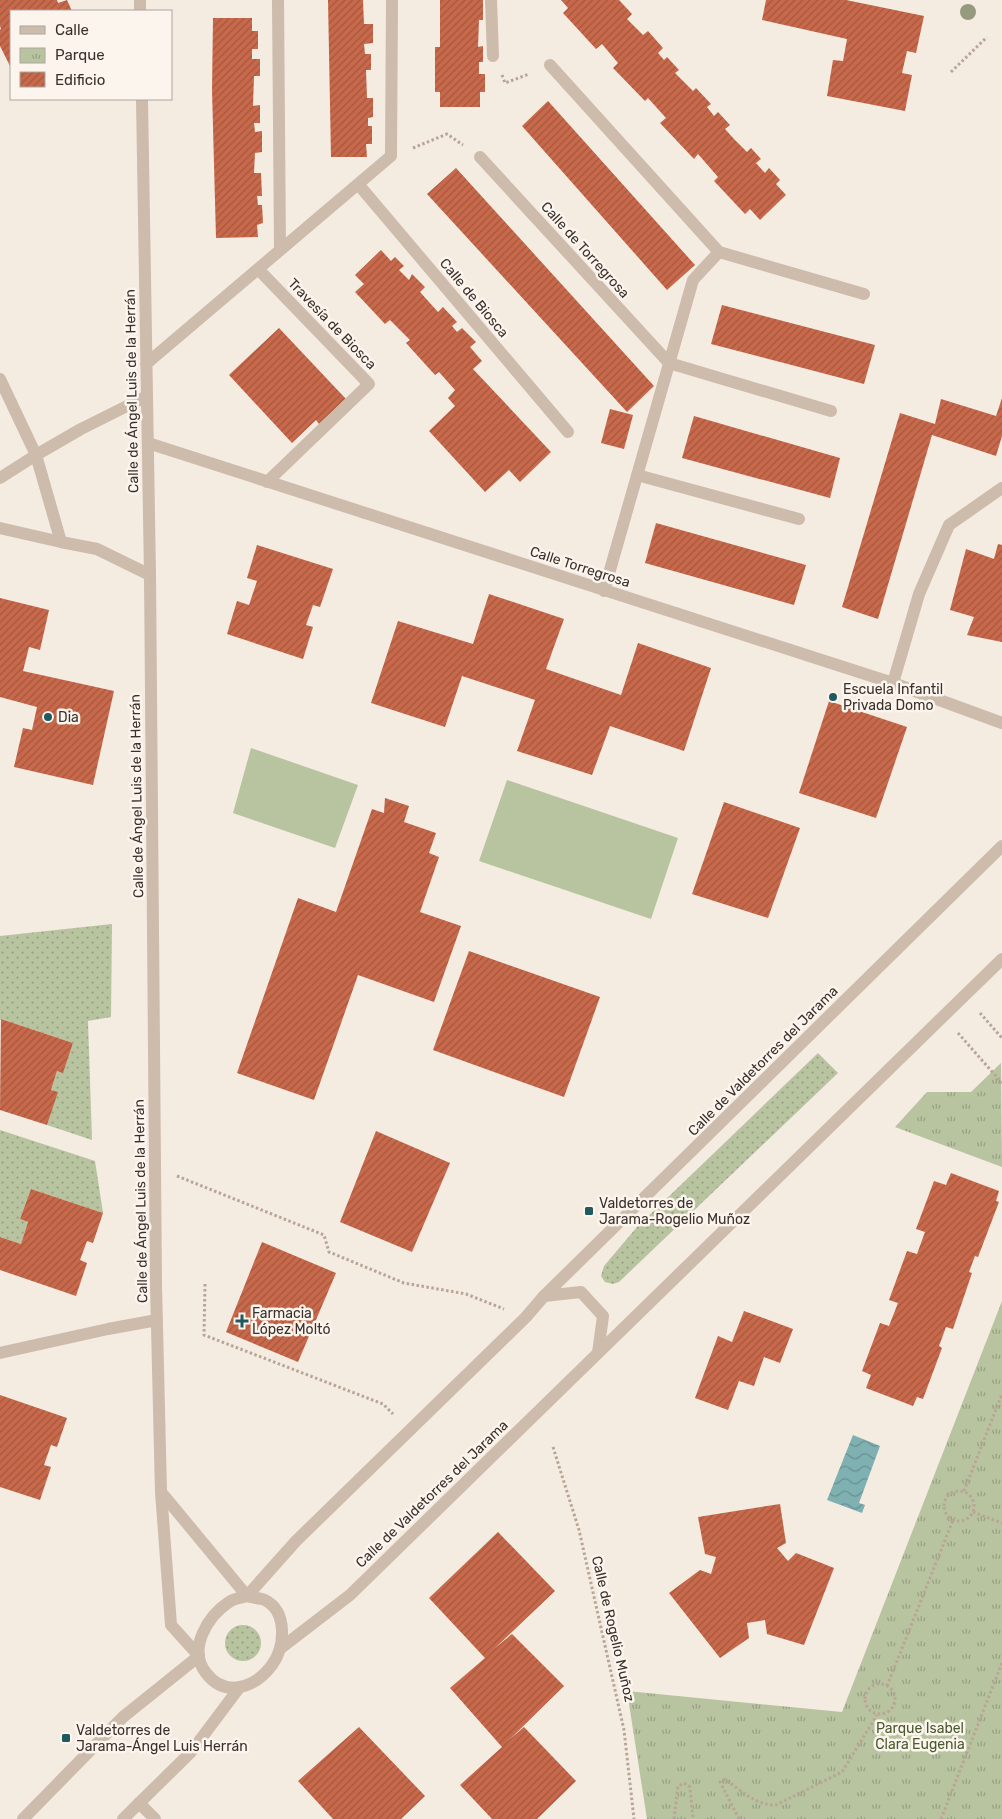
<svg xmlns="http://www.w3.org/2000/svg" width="1002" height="1819" viewBox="0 0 1002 1819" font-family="Rubik,sans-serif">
<defs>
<pattern id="grass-dots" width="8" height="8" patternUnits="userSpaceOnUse" patternTransform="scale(1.25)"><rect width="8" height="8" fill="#b8c4a0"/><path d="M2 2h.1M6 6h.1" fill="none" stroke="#97a083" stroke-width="1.8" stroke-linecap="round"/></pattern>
<pattern id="park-tufts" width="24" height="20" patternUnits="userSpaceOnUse" patternTransform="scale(1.25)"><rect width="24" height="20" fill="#b8c4a0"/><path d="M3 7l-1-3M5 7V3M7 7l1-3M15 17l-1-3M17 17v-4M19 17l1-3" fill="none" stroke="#97a083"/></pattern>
<pattern id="water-waves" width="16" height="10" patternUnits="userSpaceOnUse" patternTransform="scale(1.25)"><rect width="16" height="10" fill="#7fb0b2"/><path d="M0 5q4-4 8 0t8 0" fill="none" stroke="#699091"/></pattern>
<pattern id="building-hatch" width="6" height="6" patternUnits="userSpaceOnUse" patternTransform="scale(1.25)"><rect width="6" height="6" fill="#c8694b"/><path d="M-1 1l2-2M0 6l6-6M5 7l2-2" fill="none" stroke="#a4573f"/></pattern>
</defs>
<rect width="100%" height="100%" fill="#f4ebe1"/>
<path fill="url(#grass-dots)" d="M112 924 111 1017 88 1021 92 1140 47 1125 57 1093 51 1090 57 1071 63 1072 73 1043 1 1019 0 1021V936Z
M818 1053 838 1073 619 1282 613 1284 605 1282 601 1276 604 1266 637 1227Z
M0 1130 95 1161 103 1213 31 1189 20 1219 28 1222 21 1244 0 1237Z
M225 1643a18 18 0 1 1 36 0a18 18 0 1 1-36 0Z"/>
<path fill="url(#park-tufts)" d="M1001 1063 1002 1167 895 1127 927 1092H971Z
M1002 1301V1819H647L627 1691 842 1712Z"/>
<path fill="#b8c4a0" d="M251 748 358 785 335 848 233 813Z
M507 780 678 838 651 919 479 861Z"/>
<path fill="url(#water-waves)" d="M853 1435 880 1446 859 1503 865 1505 862 1513 827 1500Z"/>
<path fill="url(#building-hatch)" d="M0 0H57L58 3 67 0 72 11H11V66H10L0 46V30L1 29 0 26Z
M328 0H363L364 24H373V43L364 44 365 54H371V70H366L367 98H373V117L368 118V126H372V144H366L367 157H331Z
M440 0H483V20H479L478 47 483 46V62H479V74H485V92H480V107H440V92H435V47H440Z
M561 0H619L632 14 627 19 643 35 648 31 663 48 658 53 664 60 667 57 679 70 675 73 693 91 696 88 711 104 707 107 714 116 718 112 730 125 725 129 734 139 747 152 751 148 761 159 756 163 765 173 769 168 780 180 776 184 786 195 760 220 750 209 745 214 714 181 718 177 698 154 694 159 660 123 666 118 648 98 645 101 613 68 618 63 602 44 596 49 563 13 568 8Z
M766 0H846L924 16 916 53 907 51 902 73 912 75 905 111 827 96 833 60 843 61 847 39 762 20Z
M213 18H252V31H258V49H252V59H260V76H254L253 106 260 105V123H254L255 132 262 131V152L255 153 254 173H261L262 196H257L258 205H262L263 223 257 225 258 237 216 238 212 90Z
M548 101 695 265 667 290 522 126Z
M456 168 654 386 627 412 427 194Z
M381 250 391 261 395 257 404 266 399 270 409 280 412 274 425 287 420 292 438 312 443 307 457 322 452 326 457 332 462 328 476 342 470 347 482 361 473 369 551 452 520 482 509 470 485 492 429 431 455 406 448 398 455 390 439 372 435 375 406 343 410 340 390 320 385 324 355 292 364 284 355 275Z
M722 305 875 345 864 384 711 344Z
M279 328 346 399 319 424 316 420 292 443 229 375Z
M1002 398V436L996 456 932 435 878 619 842 607 900 413 935 424 941 399 996 416Z
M610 409 633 415 624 449 601 443Z
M694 416 840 458 830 498 682 458Z
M656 523 806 565 794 605 645 563Z
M998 544 1002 545V642L967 635 974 617 950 610 966 549 994 559Z
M257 545 333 569 320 607 313 605 306 625 313 627 303 659 227 634 237 601 249 605 257 581 247 578Z
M489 594 564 619 546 669 621 695 638 643 711 668 684 751 610 726 592 775 517 751 535 700 462 676 445 727 371 703 398 621 473 644Z
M0 598 49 610 40 650 29 647 23 671 114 691 93 785 14 767 23 728 32 730 37 707 0 697Z
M829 701 907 727 876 818 799 793Z
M385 798 409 806 404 822 436 833 429 853 439 857 420 912 461 926 434 1002 358 975 314 1100 237 1073 298 898 336 912 372 809 384 813Z
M724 802 800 828 768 918 692 894Z
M469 951 600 997 564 1097 433 1050Z
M1 1019 73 1043 63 1073 57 1071 51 1090 58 1092 47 1125 0 1110Z
M376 1131 450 1163 412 1252 340 1222Z
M951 1173 999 1191 996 1201 999 1202 978 1257 975 1256 969 1272 972 1273 953 1329 946 1327 939 1346 942 1348 923 1399 917 1397 913 1406 866 1388 871 1375 862 1371 880 1323 889 1326 898 1303 889 1300 907 1251 917 1254 925 1232 916 1229 934 1181 946 1185Z
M31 1189 103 1213 93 1243 87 1241 80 1260 87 1263 76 1296 0 1270V1237L21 1244 28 1222 20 1219Z
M262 1242 336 1273 298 1362 226 1332Z
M744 1311 793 1329 780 1363 764 1357 754 1386 739 1381 728 1410 695 1398 718 1336 732 1342Z
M0 1395 67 1418 57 1447 51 1445 44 1465 51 1467 40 1500 0 1487Z
M780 1504 786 1543 777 1548 788 1561 796 1553 834 1568 804 1645 767 1634 765 1620 747 1623 749 1638 720 1658 669 1593 700 1570 711 1574 716 1557 705 1554 698 1517Z
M498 1532 555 1591 494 1649 512 1634 564 1686 507 1742 524 1727 576 1781 537 1819H492L460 1785 502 1747 450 1688 485 1658 429 1598Z
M359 1727 425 1796 401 1819H333L298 1781Z"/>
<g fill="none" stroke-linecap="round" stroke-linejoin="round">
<path stroke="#b9a596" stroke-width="3" stroke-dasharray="2.5 2.5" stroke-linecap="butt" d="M951 72 987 37
M502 75 505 83 529 74
M413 148 447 134 463 145
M980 1013 1002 1038
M958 1033 1002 1083
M177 1176 324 1235 329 1252 404 1283 466 1294 504 1309
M205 1284 204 1335 383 1404 393 1414
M553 1447 579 1530 624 1730 634 1819
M944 1506a15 15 0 1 1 30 0a15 15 0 1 1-30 0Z
M964 1491 1002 1394
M973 1512 1002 1523
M865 1699a15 15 0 1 1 30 0a15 15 0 1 1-30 0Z
M887 1686 953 1520
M674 1819 678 1786 684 1783 690 1787 693 1819
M739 1819 720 1782 725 1779C740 1790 757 1806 776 1805L842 1772 877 1715
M941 1819 1002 1663"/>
<path stroke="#cdbbac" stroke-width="12" d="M491 0 493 56
M139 1803 155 1819"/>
<path stroke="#cdbbac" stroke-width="12" d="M140 0V11
M278 0 280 250
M550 65 719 252
M142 99 150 575 156 1285 161 1492 171 1625 199 1656
M480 157 669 363 831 411
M358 184 568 432
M258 269 369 384 267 482
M146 364 391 156 392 0
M0 379 36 455 0 478
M147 396 81 429 36 455 61 542 97 549 150 575
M148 443 893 683 1002 723
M637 475 799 519
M0 528 61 542
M604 591 693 280 719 252 864 294
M893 683 919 594 949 525 1002 488
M544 1296 581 1292 603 1316 598 1353
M0 1353 108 1329 157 1320
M161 1492 247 1596"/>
<path stroke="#cdbbac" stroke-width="12" d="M247 1596 296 1541 526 1317 544 1296 1002 846
M247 1596C252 1598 260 1598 265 1600 288 1612 285 1647 272 1665 255 1688 225 1698 206 1673 187 1649 208 1616 229 1602 234 1598 241 1598 247 1596Z
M281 1648 350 1595 1002 959
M23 1819 123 1717 199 1656
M123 1819 191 1752 239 1688"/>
</g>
<circle fill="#969b7f" cx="968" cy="12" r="8"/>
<g fill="#1f5a5e" stroke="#fbf5ee" stroke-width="2">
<circle cx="833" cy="697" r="5"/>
<circle cx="48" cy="717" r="5"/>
<rect x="584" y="1206" width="10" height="10" rx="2.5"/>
<path d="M239.5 1313.5h5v5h5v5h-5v5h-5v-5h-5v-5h5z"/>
<rect x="61" y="1733" width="10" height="10" rx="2.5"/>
</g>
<g text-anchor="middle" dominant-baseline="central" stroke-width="5" stroke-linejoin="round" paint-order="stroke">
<g font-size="14" fill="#3b302b" stroke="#fbf5ee">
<text transform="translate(585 250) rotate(48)">Calle de Torregrosa</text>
<text transform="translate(474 298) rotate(50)">Calle de Biosca</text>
<text transform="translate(332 324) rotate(46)">Travesía de Biosca</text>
<text transform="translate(132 391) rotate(-91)">Calle de Ángel Luis de la Herrán</text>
<text transform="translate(580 567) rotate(18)">Calle Torregrosa</text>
<text transform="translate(137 796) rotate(-91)">Calle de Ángel Luis de la Herrán</text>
<text transform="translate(763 1061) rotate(-45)">Calle de Valdetorres del Jarama</text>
<text transform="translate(141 1201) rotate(-91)">Calle de Ángel Luis de la Herrán</text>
<text transform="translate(432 1494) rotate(-44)">Calle de Valdetorres del Jarama</text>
<text transform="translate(613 1629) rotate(77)">Calle de Rogelio Muñoz</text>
</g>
<g font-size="14" fill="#3b302b" stroke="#fbf5ee" text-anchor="start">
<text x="843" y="689">Escuela Infantil<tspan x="843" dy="16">Privada Domo</tspan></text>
<text x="58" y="717">Dia</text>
<text x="599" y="1203">Valdetorres de<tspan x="599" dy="16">Jarama-Rogelio Muñoz</tspan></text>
<text x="252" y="1313">Farmacia<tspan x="252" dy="16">López Moltó</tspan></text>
<text x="76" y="1730">Valdetorres de<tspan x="76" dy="16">Jarama-Ángel Luis Herrán</tspan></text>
</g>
<g font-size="14" fill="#4a5a2e" stroke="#fbf5ee">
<text x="920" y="1728">Parque Isabel<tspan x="920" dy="16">Clara Eugenia</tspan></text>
</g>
</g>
<rect x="10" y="10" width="162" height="90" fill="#fbf5ee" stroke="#aea6a0"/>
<rect x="20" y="26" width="25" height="8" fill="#cdbbac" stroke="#aea6a0"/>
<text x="55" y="35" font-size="15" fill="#3b302b">Calle</text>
<rect x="20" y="48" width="25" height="15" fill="url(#park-tufts)" stroke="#aea6a0"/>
<text x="55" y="60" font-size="15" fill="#3b302b">Parque</text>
<rect x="20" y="72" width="25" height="15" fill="url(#building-hatch)" stroke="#aea6a0"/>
<text x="55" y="85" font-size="15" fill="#3b302b">Edificio</text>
</svg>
